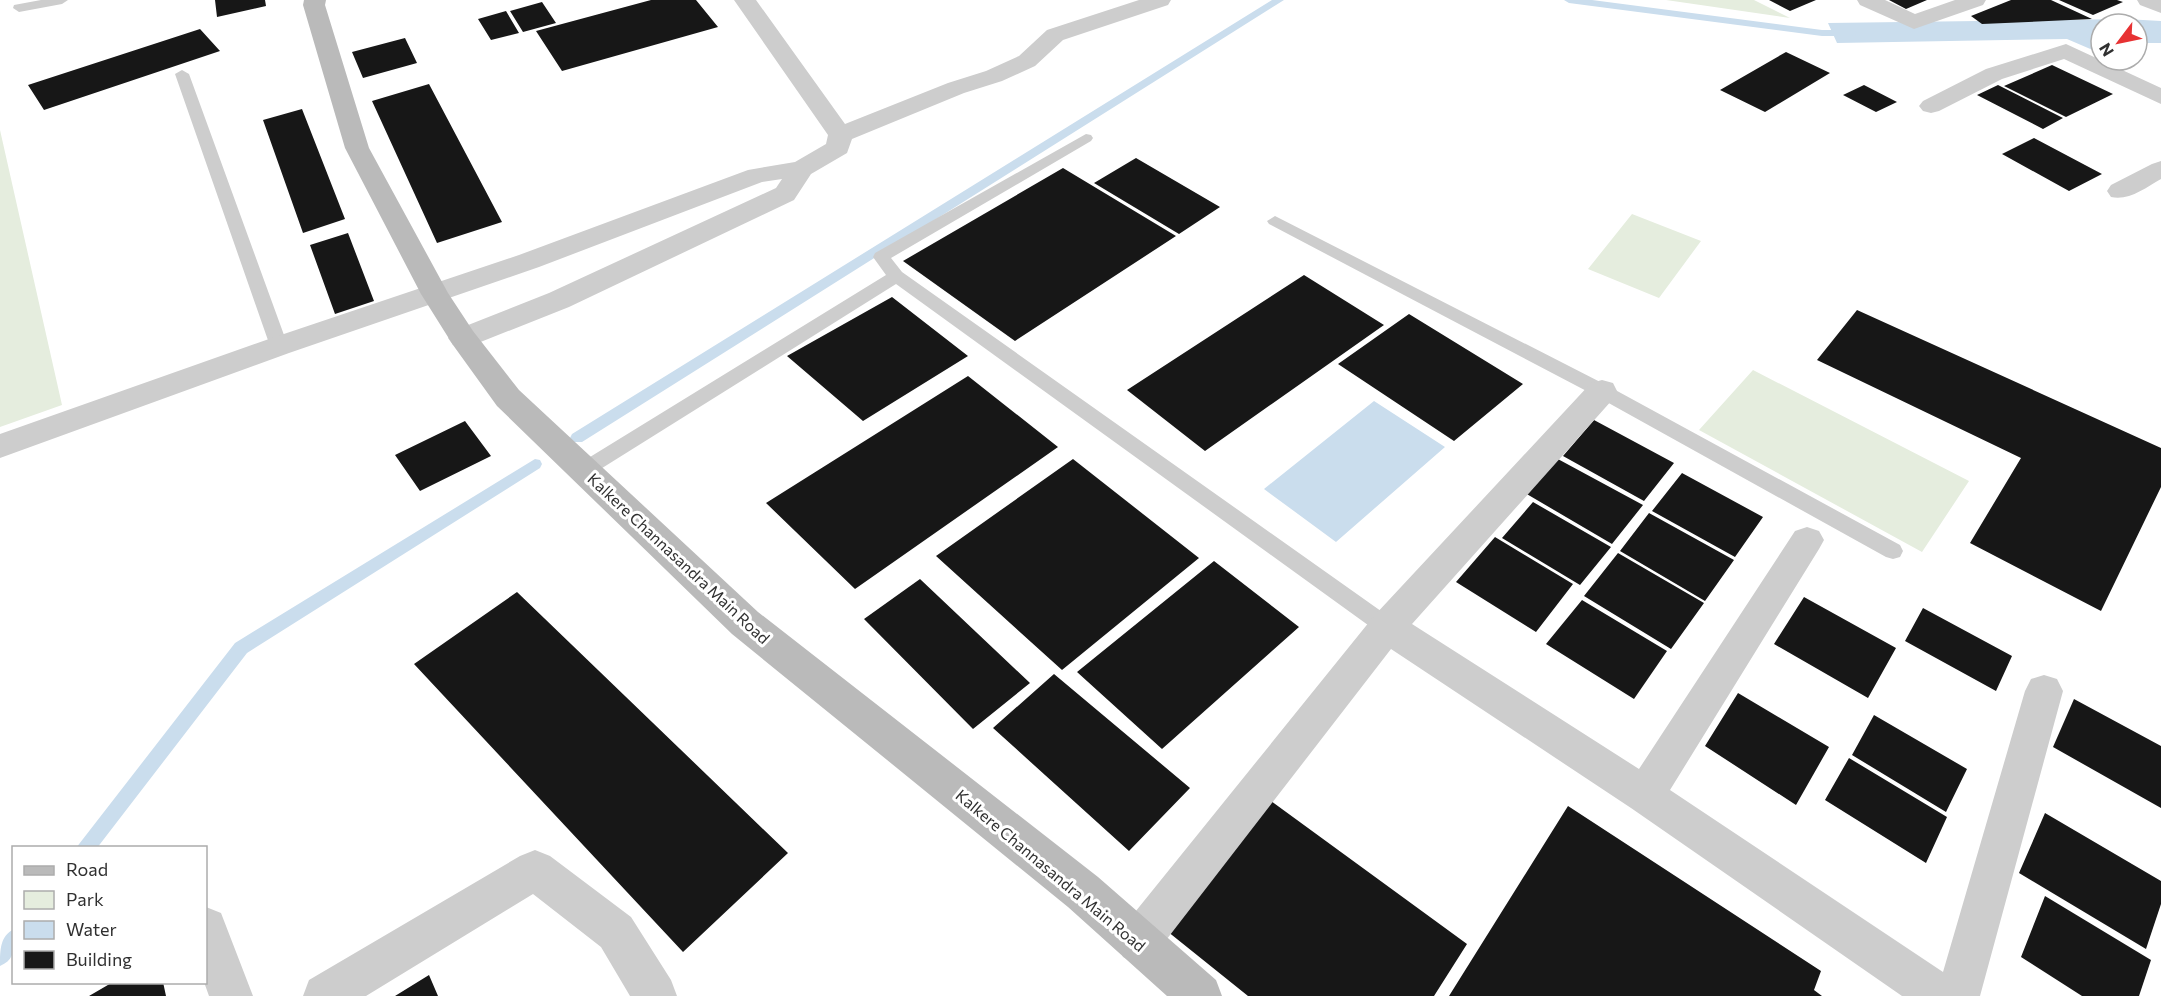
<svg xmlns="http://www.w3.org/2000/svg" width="2161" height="996" viewBox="0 0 2161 996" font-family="Commissioner,sans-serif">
<rect width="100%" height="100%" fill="#fff"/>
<path fill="#e5edde" d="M1666 0H1754L1790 18Z
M0 130 62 405 0 427Z
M1632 214 1701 241 1659 298 1588 269Z
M1753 370 1969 481 1922 552 1699 430Z"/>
<path fill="#cadded" d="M2125 19 2161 21V43H2137V24H2101V50L2095 51 2067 39 1837 43 1828 23Z
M1374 401 1445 447 1336 542 1264 489Z"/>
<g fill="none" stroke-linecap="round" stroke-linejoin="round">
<path fill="#cadded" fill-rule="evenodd" d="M1272 0H1284L582 442H572L570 438 572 434Z
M1564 0H1592L1822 30H1852L1857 33 1852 36H1822L1569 3Z
M535 459 540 460 542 464 540 468 247 653 97 848H76L235 643Z
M14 929C14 945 17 959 0 966 0 950 0 936 14 929Z"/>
</g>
<path fill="#171717" d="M215 0H265L266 6 217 17Z
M651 0H696L718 27 562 71 536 31Z
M1769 0H1816L1790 11Z
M1889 0H1927L1906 9Z
M2011 0H2051L2092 19 1982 24 1971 16Z
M2059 0H2117L2123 2 2093 15Z
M542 2 556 23 523 32 510 11Z
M506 11 519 33 491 40 478 19Z
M200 29 220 51 44 110 28 85Z
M405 38 417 63 363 78 352 52Z
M1786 52 1830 73 1765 112 1720 90Z
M2052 65 2113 94 2066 117 2004 86Z
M429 84 502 222 437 243 372 101Z
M1864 85 1897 102 1876 112 1843 95Z
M1998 85 2063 118 2043 129 1977 95Z
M302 109 345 219 303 233 263 120Z
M2034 138 2102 174 2069 191 2002 154Z
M1136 158 1220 207 1179 234 1094 183Z
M1063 168 1176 236 1015 341 903 261Z
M348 233 374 301 335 314 310 245Z
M1304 275 1384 325 1205 451 1127 390Z
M892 297 968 356 863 421 787 356Z
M1857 310 2161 448V487L2101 611 1970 543 2021 458 1817 360Z
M1409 314 1523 384 1454 441 1338 364Z
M968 376 1058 447 855 589 766 503Z
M1594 420 1674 463 1644 501 1563 456Z
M465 421 491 456 420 491 395 455Z
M1556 458 1643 505 1612 544 1525 493Z
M1073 459 1199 558 1062 670 936 556Z
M1682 473 1763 517 1735 557 1652 511Z
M1533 502 1611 547 1580 585 1502 538Z
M1649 513 1734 560 1705 601 1620 551Z
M1495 537 1573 584 1536 632 1456 582Z
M1618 553 1704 603 1671 649 1584 596Z
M1214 561 1299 627 1162 749 1077 672Z
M920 579 1030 683 973 729 864 619Z
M517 592 788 853 683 952 414 664Z
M1804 597 1896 648 1868 698 1774 644Z
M1582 600 1667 651 1634 699 1546 644Z
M1923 608 2012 656 1996 691 1905 641Z
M1054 674 1190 788 1129 851 993 728Z
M1738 693 1829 747 1796 805 1705 746Z
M2074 699 2161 746V808L2053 747Z
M1874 715 1967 769 1946 812 1852 755Z
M1849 758 1947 817 1926 863 1825 800Z
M1271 801 1467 944 1434 996H1248L1167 931Z
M1568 806 1821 971 1814 990 1822 996H1449Z
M2045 813 2161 881V904L2146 949 2019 873Z
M2045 896 2151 960 2139 996H2082L2021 957Z
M429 975 438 996H395Z
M113 982H163L166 996H89Z"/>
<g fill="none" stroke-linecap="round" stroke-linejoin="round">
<path fill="#cdcdcd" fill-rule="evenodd" d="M41 0H68L62 4 19 12 13 8 14 5Z
M182 70 189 74 288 346 285 350H273L270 346 175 74Z
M1086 134 1091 135 1093 138 1091 141 891 258 902 272 1395 621 1398 627 1395 633 1387 636 1379 633 896 284 591 475 584 477 577 475 574 470 577 465 886 275 873 257 875 253Z
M1275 216 1608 386 1900 545 1903 551 1900 557 1893 559 1886 557 1596 396 1269 224 1267 221Z"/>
<path fill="#cdcdcd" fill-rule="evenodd" d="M734 0H756L845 124 948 83 986 71 1019 56 1047 30 1139 0H1171L1168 5 1063 40 1035 66 1002 81 964 93 852 139 847 153 811 174 794 200 569 307 473 345 463 348 453 345 448 338 453 331 549 293 776 188 782 179 762 182 539 267 289 353 0 458V434L269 339 519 255 748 170 795 162 826 144 828 135Z
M1857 0H1885L1915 14 1955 0H1986L1983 5 1914 29 1860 5Z
M2137 0H2161V13L2140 5Z
M2066 44 2161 88V104L2064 59 2002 79 1939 111 1931 113 1923 111 1919 106 1923 101 1986 69Z
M2161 161V179C2145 188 2129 201 2111 197L2107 191 2111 185 2152 164Z
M1602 380 1613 383 1617 391 1613 399 1412 624 1639 769 1795 531 1807 527 1819 531 1824 540 1819 549 1670 790 1943 972 2025 691 2031 679 2044 675 2057 679 2063 691 1980 996H1902L1631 808 1391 649 1153 957 1138 964 1123 957 1116 942 1123 927 1374 616 1591 383Z
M535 850 550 856 631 917 671 980 677 996H630L601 947 533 894 366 996H303L309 980 520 856Z
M206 907 221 913 253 996H209L204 982Z"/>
<path fill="#bababa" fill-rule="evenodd" d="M304 0H326L325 5 369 148 448 293 473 331 519 390 758 612 1098 877 1216 980 1222 996H1167L1068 907 732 634 497 406 453 345 421 294 345 148 303 5Z"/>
</g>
<g text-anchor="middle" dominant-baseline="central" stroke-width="6" stroke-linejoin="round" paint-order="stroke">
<g font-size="16" fill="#303030" stroke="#fff">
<text transform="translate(679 558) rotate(43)">Kalkere Channasandra Main Road</text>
<text transform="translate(1051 870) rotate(40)">Kalkere Channasandra Main Road</text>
</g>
</g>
<rect x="12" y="846" width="195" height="138" fill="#ffffff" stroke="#acacac" stroke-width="1.5"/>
<rect x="24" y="866" width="30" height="9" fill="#bababa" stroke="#acacac" stroke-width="1.5"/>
<text x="66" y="876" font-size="18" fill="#303030">Road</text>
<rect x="24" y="891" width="30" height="18" fill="#e5edde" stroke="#acacac" stroke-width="1.5"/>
<text x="66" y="906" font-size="18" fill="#303030">Park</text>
<rect x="24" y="921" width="30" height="18" fill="#cadded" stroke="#acacac" stroke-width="1.5"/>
<text x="66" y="936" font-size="18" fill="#303030">Water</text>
<rect x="24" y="951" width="30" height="18" fill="#171717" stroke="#acacac" stroke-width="1.5"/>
<text x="66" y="966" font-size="18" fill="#303030">Building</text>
<g transform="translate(2119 42) rotate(238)"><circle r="28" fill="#ffffff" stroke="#acacac" stroke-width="1.5"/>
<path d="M0-4.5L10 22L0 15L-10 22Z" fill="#e73233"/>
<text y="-9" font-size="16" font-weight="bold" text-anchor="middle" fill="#303030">N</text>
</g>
</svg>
